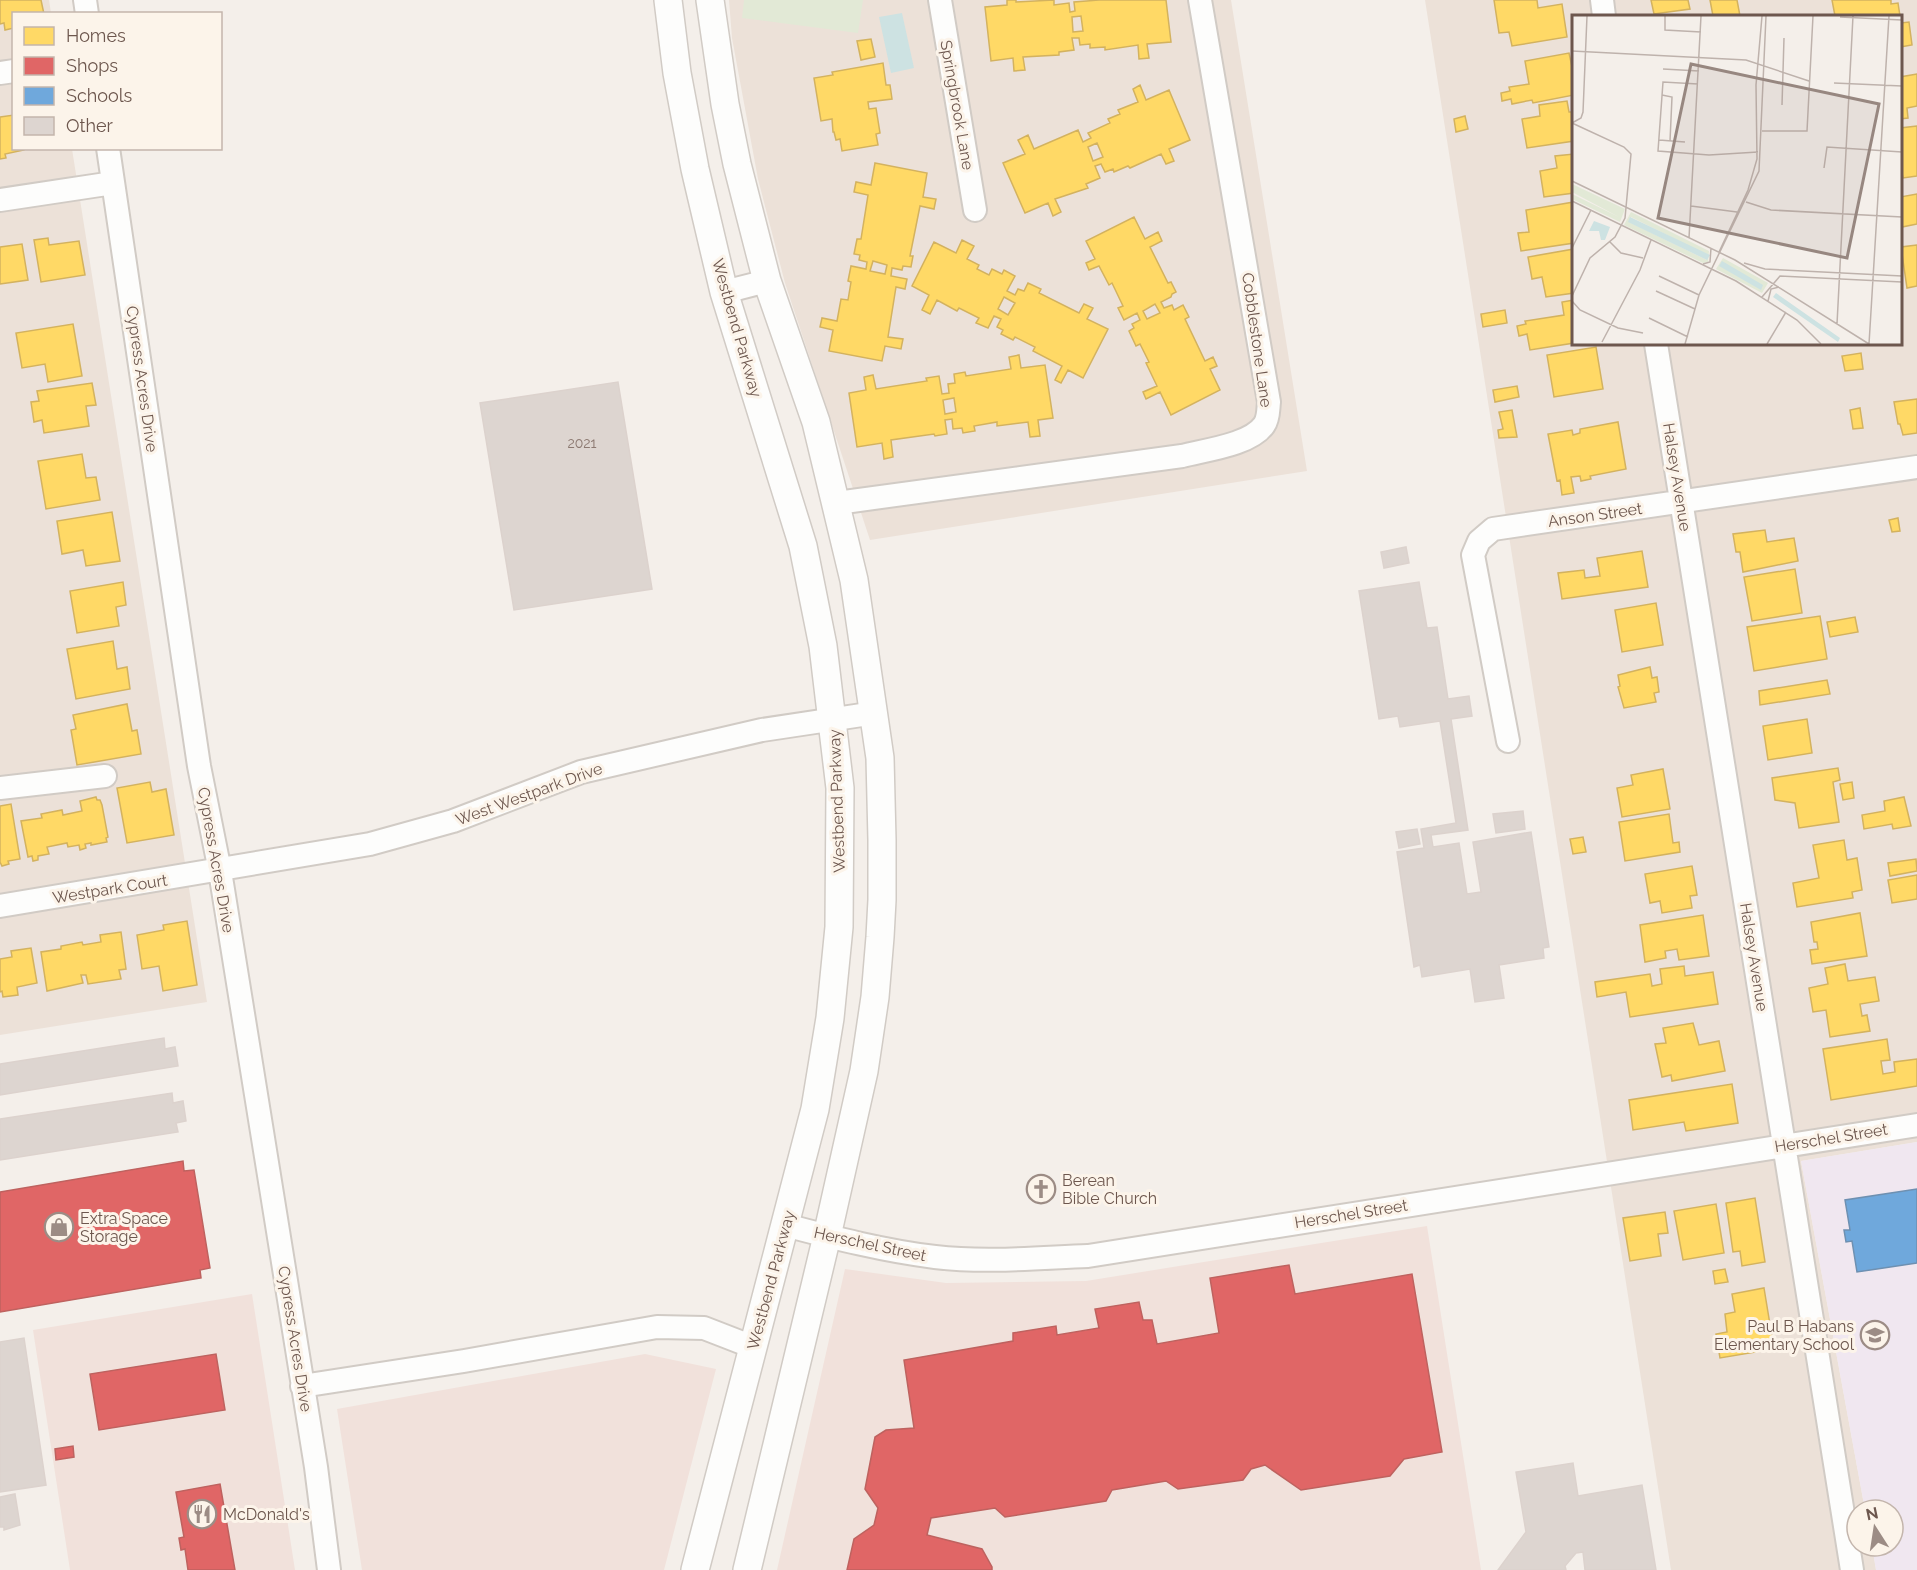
<svg xmlns="http://www.w3.org/2000/svg" width="1917" height="1570" viewBox="0 0 1917 1570" font-family="Raleway,sans-serif">
<rect width="100%" height="100%" fill="#f4efea"/>
<path fill="#ece1d8" fill-rule="evenodd" d="M0 0H49L51 13 14 14V148L72 149 207 1002 0 1035Z
M729 0H1231L1307 471 870 540 785 283 758 179 732 38Z
M1425 0H1917V1142L1801 1161 1865 1510H1857V1546H1872L1876 1570H1671ZM1574 16H1900V344H1574Z"/>
<path fill="#f1e1db" d="M1427 1226 1481 1570H777L845 1269 946 1283 1086 1281Z
M252 1294 295 1570H70L33 1330Z
M645 1354 716 1369 664 1570H362L337 1409Z"/>
<path fill="#f0e7f0" d="M1917 1142V1570H1876L1872 1546H1893V1510H1865L1801 1161Z"/>
<path fill="#e2e9d6" d="M744 0H863L858 33 742 18Z"/>
<path fill="#cde2e2" d="M902 13 914 68 891 73 879 17Z"/>
<path fill="#ffd966" stroke="#d3b25f" stroke-width="1.5" fill-rule="evenodd" d="M0 0H41L44 14H14V28L5 30 4 23 0 24Z
M1007 0H1016V2L1054 0V5L1069 3 1070 12 1075 11 1074 2 1099 0H1166L1171 42 1147 44 1149 58 1139 59 1138 45 1105 50V47L1090 48V44L1080 45 1079 38H1072L1074 50 1059 52V55L1023 57 1025 70 1014 71 1013 58 991 61 985 7 1007 5ZM1081 16 1083 31 1073 32 1072 17Z
M1494 0H1537L1538 8 1562 4 1567 37 1512 46 1509 32 1499 33Z
M1651 0H1688L1690 9 1654 14Z
M1710 0H1737L1740 16H1713Z
M1832 0H1891V4L1898 3 1900 16H1835Z
M1900 18 1901 23 1909 22 1912 45 1900 47Z
M871 39 875 57 861 60 857 41Z
M1569 53 1574 76V95L1533 103 1532 100 1512 104 1511 99 1502 101 1501 93 1510 91 1509 87 1529 84 1525 61Z
M883 63 886 85H890L892 99 868 102 869 109 876 108 880 133 876 134 878 145 842 151 840 139 836 140 834 132H833L832 119 821 121 814 78 833 75 832 72Z
M1917 74V106L1907 108 1908 118 1900 119V77Z
M1140 85 1146 100 1169 90 1190 140 1169 149 1174 161 1166 164 1161 154 1130 168 1128 166 1114 172 1113 169 1105 172 1101 164 1095 166 1100 178 1086 184 1088 188 1055 199 1061 212 1053 216 1048 203 1025 213 1003 163 1025 154 1018 140 1028 135 1034 149 1078 130 1083 142 1091 138 1088 133 1110 123 1108 119 1120 114 1118 110 1138 102 1133 89ZM1097 143 1103 157 1093 161 1088 147Z
M1567 101 1569 112H1574V141L1527 148 1522 119 1540 116 1539 105Z
M14 115V148H24V150L5 154 6 158 0 159V117Z
M1465 116 1468 129 1456 132 1454 119Z
M1917 126V176L1903 178 1900 163V128Z
M1574 154V193L1544 197 1540 171 1557 168 1555 156Z
M875 163 927 173 923 197 936 199 934 209 920 206 910 256H913L911 267 903 266 902 270 892 268 891 276 907 279 905 289 896 287 888 337 903 339 901 349 885 346 882 361 829 351 833 330 820 327 822 318 837 321 841 299 848 300 851 282 848 281 851 266 866 269 867 262 859 260 860 255 854 254 857 239H861L868 195 854 192 856 182 871 185ZM873 261 887 265 885 274 870 271Z
M1917 194V224L1902 227 1900 197Z
M1574 202V243L1521 251 1518 233 1529 232 1526 210Z
M1134 217 1145 239 1158 232 1162 241 1150 247 1168 283 1171 282 1176 292 1172 294 1171 297 1161 302 1164 308 1172 305 1174 310 1183 305 1189 317 1185 319 1205 361 1213 357 1217 366 1210 369 1220 390 1171 415 1160 392 1146 399 1143 392 1157 386 1146 363 1149 362 1140 344 1136 346 1129 331 1134 328 1132 324 1140 320 1137 313 1124 320 1118 308 1123 306 1112 283 1109 285 1099 266 1089 270 1086 263 1095 259 1086 241ZM1155 304 1160 313 1147 319 1143 311Z
M48 238 49 245 79 241 85 275 41 282 34 240Z
M962 240 974 246 967 259 979 265 977 269 989 275 992 269 1002 274 1004 270 1015 276 1007 291 1015 295 1018 289 1024 291 1028 283 1041 289 1039 293 1079 313 1084 304 1093 308 1087 319 1108 329 1083 378 1068 370 1061 383 1055 380 1062 366 1033 351 1035 347 1015 337 1013 340 1001 334 1003 330 997 327 1001 319 994 316 988 328 976 323 979 318 959 308 957 311 937 300 930 314 922 310 929 295 912 286 934 242 956 253ZM1004 297 1015 303 1008 315 998 309Z
M22 244 28 280 0 284V247Z
M1917 245V286L1907 288 1901 247Z
M1574 249V293L1546 297 1542 277 1532 279 1528 257Z
M1574 300V343L1530 350 1527 334 1519 336 1517 326 1526 324 1525 321 1564 315 1562 302Z
M1505 310 1507 323 1483 327 1481 314Z
M73 324 82 376 48 382 45 364 22 368 16 333Z
M1596 347 1603 389 1554 397 1547 355Z
M1861 353 1863 369 1845 371 1842 356Z
M1019 355 1021 368 1045 365 1053 418 1038 420 1040 436 1030 437 1028 422 997 426V422L974 426 975 431 963 433 962 428 953 429 952 419 945 420 947 434 935 436 934 434 891 440 893 457 884 459 882 443 857 447 849 393 866 390 864 377 873 375 876 389 927 381 926 378 939 376 942 394 949 393 948 384 955 383 954 374 965 372 966 376 1011 369 1009 357ZM954 398 956 412 945 414 943 400Z
M92 383 96 405 86 406 89 426 44 433 42 420 34 422 31 402 39 401 37 391Z
M1517 386 1519 397 1495 402 1493 390Z
M1917 399V433L1903 435 1900 424H1898L1894 402Z
M1860 408 1863 428 1853 429 1850 410Z
M1512 410 1517 437 1499 438 1498 430 1503 429 1499 412Z
M1618 422 1626 469 1590 476 1591 479 1581 481 1580 476 1571 477 1574 493 1562 495 1560 480 1557 481 1548 434 1572 430 1573 435 1580 433V429Z
M82 454 86 478 96 477 100 500 46 509 38 461Z
M112 512 120 561 86 566 83 550 62 554 57 521Z
M1898 518 1900 531 1892 532 1889 520Z
M1765 530 1767 542 1794 538 1798 561 1743 572 1740 552H1736L1733 534Z
M1642 551 1648 587 1562 599 1558 573 1584 570 1585 578 1600 576 1597 558Z
M1795 569 1802 613 1752 621 1744 577Z
M123 582 126 605 116 607 119 626 77 633 70 591Z
M1656 603 1663 645 1622 652 1615 610Z
M1820 616 1827 659 1754 671 1747 627Z
M1855 617 1858 632 1830 637 1827 622Z
M113 641 117 669 127 667 130 689 76 699 67 649Z
M1650 667 1652 678 1657 677 1659 692 1654 693 1656 702 1624 708 1618 687 1620 686 1618 675Z
M1827 680 1830 694 1760 705 1759 691Z
M127 704 132 731 137 730 141 754 77 765 71 730 76 729 73 715Z
M1807 719 1812 753 1768 760 1763 726Z
M1838 768 1840 780 1833 782 1839 822 1799 828 1795 803 1775 800 1772 778Z
M1663 769 1670 809 1622 817 1617 788 1633 785 1631 775Z
M150 782 152 792 166 789 174 835 127 843 117 788Z
M1852 782 1854 798 1843 800 1840 784Z
M96 797 97 800H100L102 805 108 837 106 838 107 842 91 845V843L85 844 86 848 80 850 79 845 68 847 67 843 47 847 49 854 38 856V860L33 861 32 856 28 857 21 821 42 818 41 814 62 810 63 815 82 811 80 801Z
M1904 797 1911 826 1893 829 1892 824 1864 829 1862 815 1885 811 1884 801Z
M11 804 20 859 8 861 9 864 2 866 0 862V806Z
M1669 814 1673 843 1679 842 1680 852 1625 861 1619 822Z
M1583 837 1586 852 1573 854 1570 839Z
M1844 840 1847 860 1857 858 1862 890 1852 892 1853 898 1797 907 1793 883 1819 878 1813 845Z
M1916 859 1917 871 1890 876 1888 863Z
M1692 866 1697 895 1690 896 1692 908 1662 913 1660 901 1650 903 1645 874Z
M1917 875V899L1892 903 1888 880Z
M1860 913 1867 956 1812 964 1810 950 1818 949 1817 942H1814L1811 922Z
M1703 915 1709 956 1679 960 1677 949 1665 951 1666 958 1645 962 1640 925Z
M187 921 197 985 163 991 159 966 142 969 137 935 164 930 163 925Z
M121 932 126 969 119 970 121 979 88 984 86 975H81L83 983 47 991 41 952 61 949V946L82 942 83 945 101 942 100 935Z
M31 948 37 983 17 987 18 995 3 997 2 991 0 992V959L12 957 11 951Z
M1845 964 1848 981 1875 977 1879 1001 1860 1004 1862 1016 1867 1015 1870 1031 1830 1037 1826 1010 1813 1012 1809 988 1828 984 1825 968Z
M1684 966 1685 976 1713 972 1718 1004 1630 1017 1626 992 1597 997 1595 982 1650 974 1652 986 1662 984 1660 969Z
M1693 1023 1699 1045 1719 1041 1725 1071 1672 1081 1671 1075 1662 1077 1655 1044 1666 1043 1663 1028Z
M1887 1039 1890 1060 1881 1061 1883 1074 1895 1072 1894 1062 1917 1059V1086L1831 1100 1823 1049Z
M1732 1084 1738 1123 1686 1131 1684 1122 1633 1130 1629 1100Z
M1755 1198 1765 1262 1742 1266 1740 1251 1733 1252 1726 1203Z
M1716 1204 1724 1253 1683 1260 1674 1211Z
M1665 1212 1668 1233 1658 1234 1661 1256 1630 1261 1623 1218Z
M1725 1269 1728 1282 1715 1284 1713 1271Z
M1764 1288 1774 1349 1720 1358 1716 1334 1727 1332 1725 1314 1735 1312 1732 1294Z"/>
<path fill="#e06666" stroke="#be625f" stroke-width="1.5" d="M183 1161 184 1171 194 1170 210 1268 200 1270 201 1278 0 1312V1192Z
M1289 1265 1295 1294 1412 1274 1442 1452 1404 1459 1390 1476 1301 1490 1265 1465 1251 1469 1243 1480 1178 1489 1166 1481 1112 1490 1106 1501 1005 1517 995 1508 931 1518 927 1535 982 1549 992 1567V1570H847L854 1539 874 1525 878 1508 865 1489 875 1437 886 1430 914 1428 904 1360 1013 1341V1333L1056 1326 1057 1335 1099 1328 1095 1309 1139 1302 1143 1320H1152L1157 1344 1219 1333 1210 1278Z
M216 1354 225 1410 99 1430 90 1374Z
M73 1446 74 1457 56 1460 55 1449Z
M220 1484 235 1570H188L185 1549 181 1550 179 1538 184 1537 176 1492Z"/>
<path fill="#6fa8dc" stroke="#6e90b1" stroke-width="1.5" d="M1917 1189V1263L1857 1272 1852 1241 1846 1242 1844 1230H1850L1845 1200Z"/>
<path fill="#ddd5d0" stroke="#dcd2cd" stroke-width="1.5" d="M618 382 652 589 514 610 480 403Z
M1406 547 1409 563 1384 568 1381 552Z
M1419 582 1427 628 1437 627 1448 699 1469 696 1472 716 1451 719 1468 830 1431 835 1433 847 1459 843 1467 894 1481 892 1473 842 1531 832 1549 947 1543 948 1544 958 1499 965 1504 998 1475 1002 1470 969 1422 977 1420 965 1414 967 1397 852 1424 848 1421 829 1456 823 1440 721 1400 727 1398 716 1379 719 1359 591Z
M1523 811 1525 829 1496 833 1493 814Z
M1417 829 1420 844 1399 848 1396 832Z
M164 1038 165 1049 175 1047 178 1066 0 1095V1064Z
M172 1093 173 1103 183 1101 186 1121 176 1123 178 1132 0 1160V1119Z
M24 1338 46 1485 0 1492V1342Z
M1573 1463 1578 1496 1642 1485 1656 1570H1585L1583 1552 1576 1553 1565 1566 1566 1570H1498L1526 1532 1516 1472Z
M15 1494 20 1525 4 1530V1527H0V1497Z"/>
<g fill="none" stroke-linecap="round" stroke-linejoin="round">
<g stroke="#d1cbc5" stroke-width="26">
<path id="minor" d="M85 0 87 14
M940 0 975 210
M1602 0 1604 16
M0 73 14 71
M108 148 199 766 220 871 316 1467 329 1570
M0 200 113 183
M724 292 767 281
M1656 344 1852 1570
M837 503 1182 456C1205 450 1250 445 1264 425 1269 418 1268 409 1269 402L1200 0
M1508 741 1473 555 1479 541 1493 529 1917 467
M0 788 105 776
M0 906 370 844 453 821 581 772 762 730 875 713
M785 1225C834 1238 885 1251 935 1257 985 1263 1037 1258 1088 1256L1917 1125
M302 1386 464 1361 657 1327 704 1328 753 1347"/>
</g>
<g stroke="#d1cbc5" stroke-width="30">
<path id="tertiary" d="M668 0 677 73 695 169 724 292 803 546 823 646 840 788 839 927 830 1018 815 1109 695 1570
M710 0 725 104 737 164 767 281 816 422 854 580 880 758 882 840V900L880 937 875 997 864 1071 827 1236 747 1570"/>
</g>
<use href="#minor" stroke="#fdfdfc" stroke-width="22"/>
<use href="#tertiary" stroke="#fdfdfc" stroke-width="27"/>
</g>
<defs>
<g id="church-ring" transform="scale(1.5)"><circle r="9.5" fill="#fcf4ea" stroke="#9c8c85" stroke-width="1.5"/><path d="M-1.2-6h2.4v3.5h3.3v2.4h-3.3V6h-2.4V-.1h-3.3v-2.4h3.3Z" fill="#9c8c85"/></g>
<g id="shop-ring" transform="scale(1.5)"><circle r="9.5" fill="#fcf4ea" stroke="#9c8c85" stroke-width="1.5"/><path d="M-5-2.5h2.3a2.7 3.5 0 0 1 5.4 0H5L5.5 6h-11ZM-1.5-2.5h3a1.5 2.3 0 0 0-3 0Z" fill="#9c8c85"/></g>
<g id="school-ring" transform="scale(1.5)"><circle r="9.5" fill="#fcf4ea" stroke="#9c8c85" stroke-width="1.5"/><path d="M0-5L7-2L0 1L-7-2ZM-4 1L0 2.5L4 1V4Q0 6-4 4Z" fill="#9c8c85"/></g>
<g id="restaurant-ring" transform="scale(1.5)"><circle r="9.5" fill="#fcf4ea" stroke="#9c8c85" stroke-width="1.5"/><path d="M-5-6h1v4h1v-4h1v4h1v-4h1v5L-1.5 .5V6h-2V.5L-5-1ZM5-6V6H3V1.5H1.5Q1.5-4 5-6Z" fill="#9c8c85"/></g>
</defs>
<g fill-rule="evenodd">
<use href="#church-ring" x="1041" y="1189"/>
<use href="#shop-ring" x="59" y="1227"/>
<use href="#school-ring" x="1875" y="1335"/>
<use href="#restaurant-ring" x="202" y="1514"/>
</g>
<g text-anchor="middle" dominant-baseline="central" stroke-width="6" stroke-linejoin="round" paint-order="stroke">
<g font-size="14" fill="#8c7971">
<text x="582" y="443">2021</text>
</g>
<g font-size="16" fill="#6d574e" stroke="#fcf4ea">
<text transform="translate(957 105) rotate(80)">Springbrook Lane</text>
<text transform="translate(737 328) rotate(74)">Westbend Parkway</text>
<text transform="translate(1257 340) rotate(82)">Cobblestone Lane</text>
<text transform="translate(142 379) rotate(82)">Cypress Acres Drive</text>
<text transform="translate(1677 477) rotate(81)">Halsey Avenue</text>
<text transform="translate(1595 515) rotate(-8)">Anson Street</text>
<text transform="translate(529 794) rotate(-20)">West Westpark Drive</text>
<text transform="translate(837 801) rotate(-92)">Westbend Parkway</text>
<text transform="translate(216 860) rotate(80)">Cypress Acres Drive</text>
<text transform="translate(110 889) rotate(-9)">Westpark Court</text>
<text transform="translate(1754 957) rotate(81)">Halsey Avenue</text>
<text transform="translate(1831 1138) rotate(-9)">Herschel Street</text>
<text transform="translate(1351 1214) rotate(-9)">Herschel Street</text>
<text transform="translate(870 1244) rotate(12)">Herschel Street</text>
<text transform="translate(771 1280) rotate(-75)">Westbend Parkway</text>
<text transform="translate(295 1339) rotate(81)">Cypress Acres Drive</text>
</g>
<g font-size="16" fill="#6d574e" stroke="#fcf4ea" text-anchor="start">
<text x="1062" y="1180">Berean<tspan x="1062" dy="18">Bible Church</tspan></text>
<text x="80" y="1218">Extra Space<tspan x="80" dy="18">Storage</tspan></text>
<text x="1854" y="1326" text-anchor="end">Paul B Habans<tspan x="1854" dy="18">Elementary School</tspan></text>
<text x="223" y="1514">McDonald's</text>
</g>
</g>
<g transform="translate(1572 15)">
<rect width="330" height="330" fill="#f4efea"/>
<path d="M0 169 53 194 48 207 0 184V179L47 202 0 177ZM59 197 137 236 136 247 131 248 52 210ZM59 202 125 235 135 245 57 207ZM151 243 196 268 190 278 144 254Z" fill="#e2e9d6" fill-rule="evenodd"/>
<path d="M58 202 138 240 135 245 56 207ZM22 206 38 212 33 225H29L27 216H17ZM150 246 191 270 189 275 147 251ZM204 278 268 323 266 327 201 282Z" fill="#cde2e2"/>
<path fill="none" stroke="#beb2ac" stroke-width="1.5" d="M93 1V15L129 17M268 2 330 5M0 36 174 45 237 66M91 54 127 56M262 68 330 71M126 69 91 67 86 136 137 140 186 137M90 80 100 82 98 126M210 90 212 23M0 108 52 132 59 139 53 203 43 222 18 243 0 281M0 108 9 103 11 97 15 1M190 116H235L241 1M87 125 113 127M252 153 255 132 330 137M0 166 163 245 297 329M0 186 164 266 225 305 249 329M174 187 199 195 330 202M119 191 165 197M117 223 129 1M38 227 49 238 71 243M0 233 19 195M147 237 176 175 185 144 184 70 190 1M172 248 193 254 330 261M131 249 138 247 139 233M87 261 127 280M84 276 123 294M190 282 208 261 330 267M0 286 8 295 46 313 71 318M196 286 199 274 207 272M77 303 116 322M265 309 281 1M30 327 68 255 79 225M113 329 127 280 187 156 194 1M195 329 214 297M297 329 317 1"/>
<path fill="#978780" fill-opacity="0.15" stroke="#978780" stroke-width="3" d="M119 49 307 89 275 243 86 203Z"/>
<rect width="330" height="330" fill="none" stroke="#6d574e" stroke-width="3"/>
</g>
<rect x="12" y="12" width="210" height="138" fill="#fcf4ea" stroke="#c3b5ac" stroke-width="1.5"/>
<rect x="24" y="27" width="30" height="18" fill="#ffd966" stroke="#c3b5ac" stroke-width="1.5"/>
<text x="66" y="42" font-size="18" fill="#6d574e">Homes</text>
<rect x="24" y="57" width="30" height="18" fill="#e06666" stroke="#c3b5ac" stroke-width="1.5"/>
<text x="66" y="72" font-size="18" fill="#6d574e">Shops</text>
<rect x="24" y="87" width="30" height="18" fill="#6fa8dc" stroke="#c3b5ac" stroke-width="1.5"/>
<text x="66" y="102" font-size="18" fill="#6d574e">Schools</text>
<rect x="24" y="117" width="30" height="18" fill="#ddd5d0" stroke="#c3b5ac" stroke-width="1.5"/>
<text x="66" y="132" font-size="18" fill="#6d574e">Other</text>
<g transform="translate(1875 1528) rotate(348)"><circle r="28" fill="#fcf4ea" stroke="#c3b5ac" stroke-width="1.5"/>
<path d="M0-4.5L10 22L0 15L-10 22Z" fill="#9c8c85"/>
<text y="-9" font-size="16" font-weight="bold" text-anchor="middle" fill="#6d574e">N</text>
</g>
</svg>
